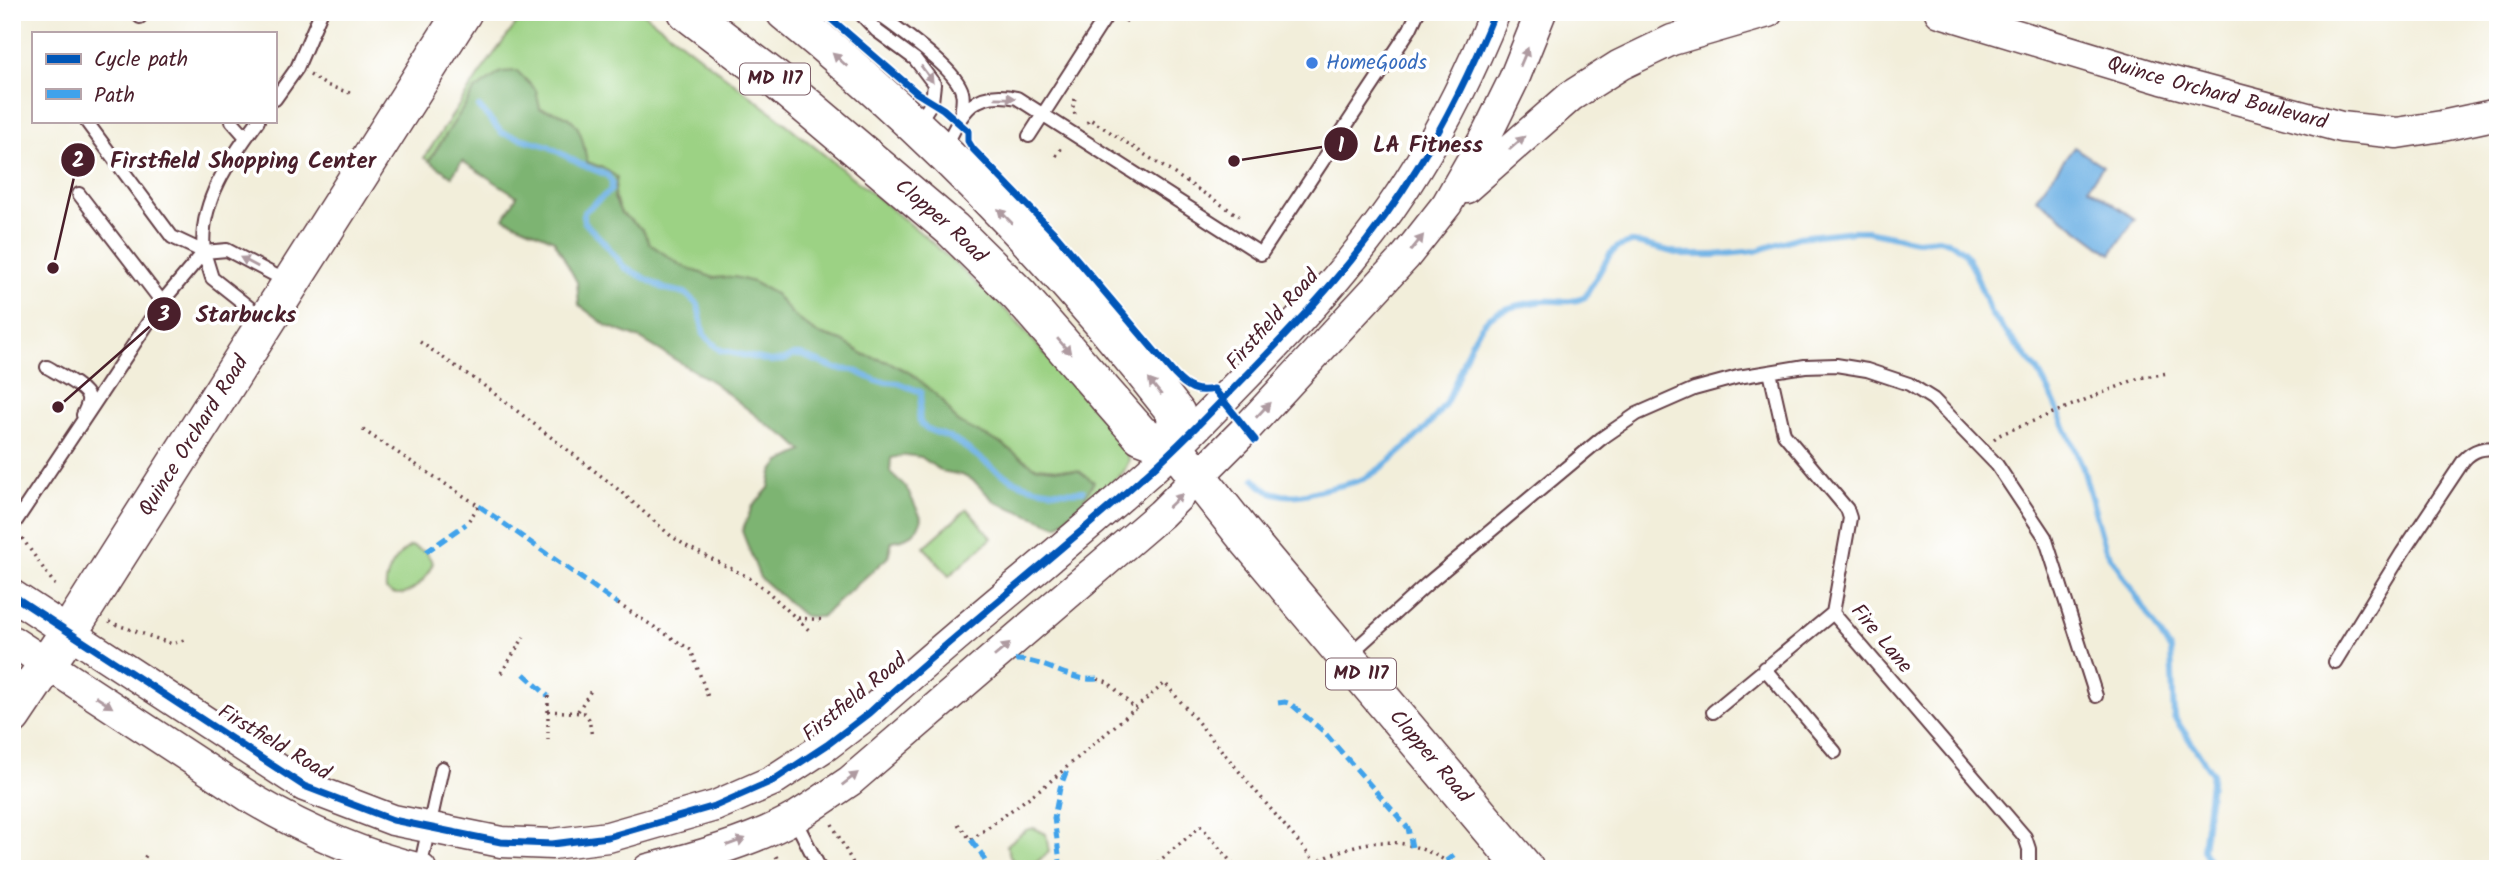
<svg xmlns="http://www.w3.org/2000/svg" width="2510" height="881" viewBox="0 0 2510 881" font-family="Kalam,sans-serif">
<rect width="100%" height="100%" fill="#fff"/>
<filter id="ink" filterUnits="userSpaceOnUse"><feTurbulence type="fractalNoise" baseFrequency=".0143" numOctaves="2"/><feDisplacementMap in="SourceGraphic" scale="14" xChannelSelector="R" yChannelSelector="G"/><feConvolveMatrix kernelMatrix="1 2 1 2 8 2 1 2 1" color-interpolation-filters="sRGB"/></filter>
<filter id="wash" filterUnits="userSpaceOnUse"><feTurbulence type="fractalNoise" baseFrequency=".00686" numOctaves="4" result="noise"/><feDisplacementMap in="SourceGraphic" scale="28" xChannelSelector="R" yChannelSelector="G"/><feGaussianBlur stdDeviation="1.57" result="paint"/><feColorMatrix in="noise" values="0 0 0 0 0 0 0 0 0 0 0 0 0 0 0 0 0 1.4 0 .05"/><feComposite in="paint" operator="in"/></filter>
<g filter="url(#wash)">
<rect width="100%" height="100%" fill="#f2eeda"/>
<path fill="#9cd284" stroke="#737858" stroke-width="2" d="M525 12H642L769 110 927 238 1010 314 1127 447 1129 461 1123 473 1058 526 1082 502 1079 471 1035 467 1000 443 957 422 942 400 891 363 865 355 842 341 816 333 792 314 775 294 753 282 734 277 714 278 682 266 650 244 642 230 621 213 603 168 587 162C580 127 579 114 540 109L535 90H475L429 161 424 158 485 66Z
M967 509 992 538 949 576 924 547Z
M411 546 426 552 433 563C425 582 406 603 386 590 384 575 397 553 411 546Z
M1034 828 1046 834 1049 852 1028 869H1021L1010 857 1007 845 1026 830Z"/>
<path fill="#7db472" stroke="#646a4e" stroke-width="2" d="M517 71 536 90 540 109C579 114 580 127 587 162L603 168 617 177 614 198 621 213 643 230 650 244 682 266 714 278 734 277 753 282 775 294 792 314 816 333 842 341 865 355 891 363 912 374 942 400 957 422 1000 443 1035 467 1079 471 1094 482 1082 502 1058 526 995 502 974 481 962 475 941 471 921 457 906 455 891 458 890 472 906 487 922 519C916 534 908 539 892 541L888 557 821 617 804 616 760 578 742 531 752 507 769 488 772 472 780 462 803 451 790 439 768 425 714 383 639 338 607 326 579 305 577 282 554 240 504 218 517 196 462 161 452 176 429 161 475 90 501 72Z"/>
<path fill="#70b2e5" stroke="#5d6888" stroke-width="2" d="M2074 147 2103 166 2088 187 2135 219 2111 254 2036 198Z"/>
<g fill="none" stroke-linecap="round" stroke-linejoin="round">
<path stroke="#70b2e5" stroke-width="6" d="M479 107 502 133 548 146 580 164 607 175 612 182 611 190 584 212V222L603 241 624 267 665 289 685 293 698 305 704 335 720 350 770 361 785 360 793 355H801L837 369 853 370 877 381 898 383 921 392C923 401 916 416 921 424 926 431 943 434 950 438 970 448 985 464 1004 475 1028 490 1055 493 1083 491
M1254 479C1271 499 1294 498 1317 491 1332 487 1348 485 1363 479 1386 468 1432 425 1445 404 1461 377 1465 342 1488 319 1501 307 1527 303 1543 301 1557 300 1572 304 1585 297L1610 254 1618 247 1629 243H1637L1685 255H1714L1756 251 1799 237 1854 231H1867L1916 241 1939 239 1954 244 1964 252 1973 268 1991 314 2038 371 2049 391 2082 465 2105 547 2171 651 2174 717 2212 773 2203 850 2215 869"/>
</g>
</g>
<g filter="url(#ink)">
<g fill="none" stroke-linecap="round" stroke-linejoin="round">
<g stroke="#633e45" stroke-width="16">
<path id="service" d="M136 12 140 17
M859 12 877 31 915 59 934 84 932 102 917 125
M876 12C897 29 956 68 962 92 964 99 962 107 961 114
M275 99 297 68 321 12
M86 121 172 237 204 252 227 250 288 282
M232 121 246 137
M1029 136 1109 12
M944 150C961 115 971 88 1017 98L1261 254 1410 29 1418 12
M79 194 162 302
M204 252 212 278 265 320
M47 367C57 373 87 388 88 398 89 404 85 410 83 415
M1770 372 1784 434 1847 509 1850 518 1833 613 2025 837 2029 849V869
M12 527 162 302 204 252C198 203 230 159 258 121
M1350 654 1427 584 1602 438 1637 414 1694 389 1738 377 1805 366 1836 365 1867 370 1909 384 1933 399 1997 465 2045 537 2096 696
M2335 662 2402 553 2464 460C2474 449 2483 448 2498 448
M1764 668 1835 752
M1713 712 1833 613
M794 818 820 869
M420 868 442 768"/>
</g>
<g stroke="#633e45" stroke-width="33">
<g id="tertiary">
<path id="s1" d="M1940 12 2162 79 2341 127 2397 133 2442 126 2498 114"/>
<path d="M1466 188 1571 96 1620 65 1672 40 1768 12"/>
<path d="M12 595 304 786 393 820 501 842 552 844 608 837 715 806 772 781 827 745 869 713C957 632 1052 559 1141 479 1176 449 1207 416 1239 383 1304 317 1369 247 1417 168 1448 118 1473 66 1495 12"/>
<path d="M12 641 254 800C307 831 361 855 421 869"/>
<path d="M648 869C694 858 754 841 796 817 814 806 832 793 850 781L1161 514 1246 429 1406 256 1447 204 1487 134 1514 79 1541 12"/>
</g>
</g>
<g stroke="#633e45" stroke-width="40">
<g id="primary">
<path id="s2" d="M687 12 776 80 952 229 1019 295 1141 435 1175 448 1244 535 1525 869"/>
<path d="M785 12C929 129 1062 266 1176 413L1175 448"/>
<path id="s3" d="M12 716 78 618 463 12"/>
</g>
</g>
<path stroke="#633e45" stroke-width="3.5" stroke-dasharray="2 5" stroke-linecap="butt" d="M1125 22 1131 12
M310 75 326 85 353 94
M1075 99 1073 106 1075 115
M1087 123 1090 119 1239 216
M1056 156 1064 145
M420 342 486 387 613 485 671 536 688 547 748 577 766 590 811 632
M363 430 479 506 466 524
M1994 439 1999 435 2139 378 2168 373
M22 538 55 585
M618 604 691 650 709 700
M798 618 824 620
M109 622 172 644 184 640
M501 673 524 637
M1098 679 1108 682 1136 710
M548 696V741
M548 711 584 713 589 719 592 737
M578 711 592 689
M832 824 856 869
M958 824 971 840 1047 784 1165 683 1316 863C1360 837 1402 834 1446 861
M776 856 783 869
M1152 867 1201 826 1237 869
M137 869 147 854
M765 869 779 863"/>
<use href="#service" stroke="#fff" stroke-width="12"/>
<use href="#tertiary" stroke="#fff" stroke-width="30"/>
<use href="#primary" stroke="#fff" stroke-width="37"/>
<path stroke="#40a2eb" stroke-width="5" stroke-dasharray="10 5" stroke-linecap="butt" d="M479 506 618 604
M426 552 466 524
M1015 660C1045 659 1068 682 1098 679
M524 674 548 696
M1278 703 1285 702 1291 704 1324 732 1408 828 1412 847
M971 840 981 853 989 869
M1446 861 1455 854
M1061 869 1054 818 1060 788 1067 770"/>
<g stroke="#fff" stroke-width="11">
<path id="cycleway" d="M823 12 917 93 943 109 968 131V141L973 149 1058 237 1175 375C1187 388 1197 393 1214 389L1255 440
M12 595 304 786 393 820 501 842 552 844 608 837 715 806 772 781 827 745 869 713C957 632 1052 559 1141 479 1176 449 1207 416 1239 383 1304 317 1369 247 1417 168 1448 118 1473 66 1495 12"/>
</g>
<use href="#cycleway" stroke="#0057b8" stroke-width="7"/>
</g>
<defs><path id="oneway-solid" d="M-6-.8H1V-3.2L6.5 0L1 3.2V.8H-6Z" transform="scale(1.75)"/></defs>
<g fill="#ae9aa0">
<use href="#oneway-solid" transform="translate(1524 57) rotate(-67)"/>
<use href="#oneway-solid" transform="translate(840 60) rotate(-138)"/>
<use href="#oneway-solid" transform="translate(927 74) rotate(54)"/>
<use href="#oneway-solid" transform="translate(1005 98) rotate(1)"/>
<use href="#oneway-solid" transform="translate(1517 143) rotate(-41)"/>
<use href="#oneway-solid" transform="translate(1005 216) rotate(-135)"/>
<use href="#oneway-solid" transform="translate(1417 243) rotate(-51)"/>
<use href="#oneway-solid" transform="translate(249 262) rotate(-152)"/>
<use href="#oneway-solid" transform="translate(1064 346) rotate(49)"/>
<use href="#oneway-solid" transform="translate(1155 387) rotate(-129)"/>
<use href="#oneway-solid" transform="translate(1263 410) rotate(-47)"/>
<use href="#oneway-solid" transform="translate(1175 501) rotate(-44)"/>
<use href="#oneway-solid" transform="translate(1002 650) rotate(-40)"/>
<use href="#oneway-solid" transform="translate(104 702) rotate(33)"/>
<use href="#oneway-solid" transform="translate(850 779) rotate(-38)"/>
<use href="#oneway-solid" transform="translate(736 842) rotate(-20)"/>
</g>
</g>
<circle fill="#3f7fe0" stroke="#fff" stroke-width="2.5" cx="1312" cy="63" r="7"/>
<g text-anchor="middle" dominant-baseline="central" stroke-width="7" stroke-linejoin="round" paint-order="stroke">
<g fill="#fff" stroke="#80626b" stroke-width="2">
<rect x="740" y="63.5" width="70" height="31" rx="5"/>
<rect x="1326" y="658.5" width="70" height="31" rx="5"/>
</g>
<g font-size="19" font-weight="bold" fill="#4a1f2b">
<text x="775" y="79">MD 117</text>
<text x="1361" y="674">MD 117</text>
</g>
<g font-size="21" fill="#366cbe" stroke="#fff" text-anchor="start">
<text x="1326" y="63">HomeGoods</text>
</g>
<g font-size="21" fill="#4a1f2b" stroke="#fff">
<text stroke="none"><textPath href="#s1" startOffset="289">Quince Orchard Boulevard</textPath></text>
<text stroke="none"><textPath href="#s2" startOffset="329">Clopper Road</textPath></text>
<text transform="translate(1273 320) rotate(-48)">Firstfield Road</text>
<text stroke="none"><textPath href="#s3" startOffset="334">Quince Orchard Road</textPath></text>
<text transform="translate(1881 639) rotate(50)">Fire Lane</text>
<text transform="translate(855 698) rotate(-39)">Firstfield Road</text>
<text transform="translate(274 743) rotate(31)">Firstfield Road</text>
<text stroke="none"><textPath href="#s2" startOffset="1059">Clopper Road</textPath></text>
</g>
</g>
<path fill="none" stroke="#4a1f2b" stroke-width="2.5" d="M1234 161L1341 144M53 268L78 160M58 407L164 314"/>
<g fill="#4a1f2b" stroke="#fff" stroke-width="2.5">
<circle cx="1234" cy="161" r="7"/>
<circle cx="53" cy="268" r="7"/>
<circle cx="58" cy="407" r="7"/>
<circle cx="1341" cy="144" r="18"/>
<circle cx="78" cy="160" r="18"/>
<circle cx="164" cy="314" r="18"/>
</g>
<g font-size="21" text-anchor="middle" font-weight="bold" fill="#fff">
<text x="1341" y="152">1</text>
<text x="78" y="167">2</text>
<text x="164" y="321">3</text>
</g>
<g font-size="23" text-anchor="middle" font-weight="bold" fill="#4a1f2b" stroke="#fff" stroke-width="7" stroke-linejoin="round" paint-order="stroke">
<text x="1428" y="152">LA Fitness</text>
<text x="243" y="168">Firstfield Shopping Center</text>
<text x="246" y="322">Starbucks</text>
</g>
<rect width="2510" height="881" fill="none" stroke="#fff" stroke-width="42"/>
<rect x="32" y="32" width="245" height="91" fill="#ffffff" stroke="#b7a5aa" stroke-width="2"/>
<rect x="46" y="54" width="35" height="10" fill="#0057b8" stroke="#b7a5aa" stroke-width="2"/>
<text x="94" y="66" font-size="21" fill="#4a1f2b">Cycle path</text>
<rect x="46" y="89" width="35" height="10" fill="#40a2eb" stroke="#b7a5aa" stroke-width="2"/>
<text x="94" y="102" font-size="21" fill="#4a1f2b">Path</text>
</svg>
